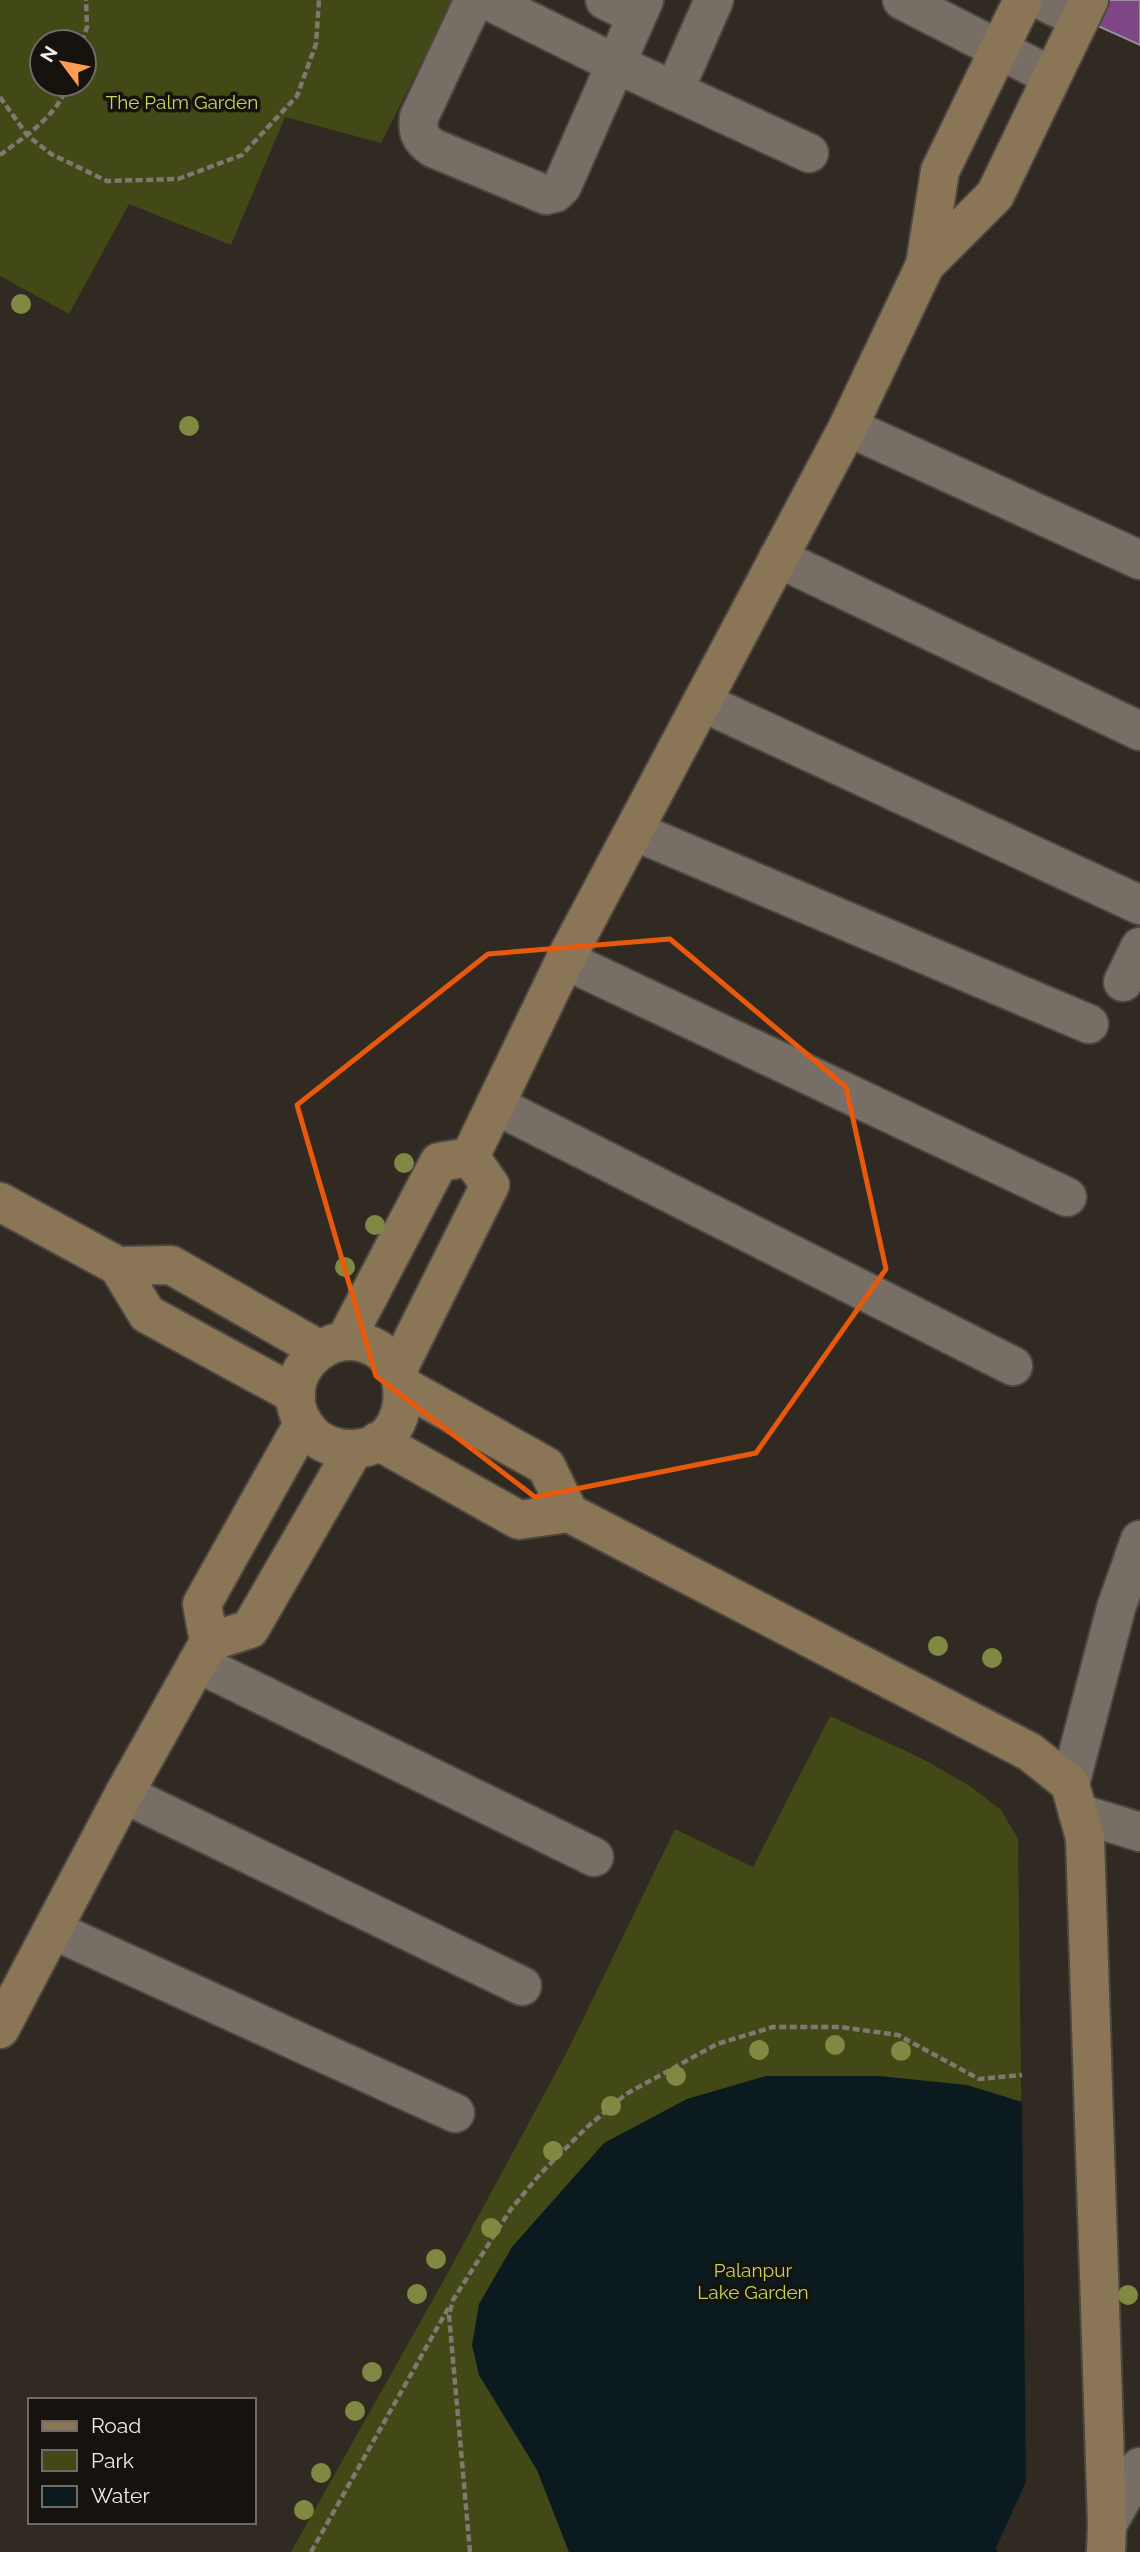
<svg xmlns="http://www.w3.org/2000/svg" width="1140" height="2552" viewBox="0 0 1140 2552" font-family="Raleway,sans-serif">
<rect width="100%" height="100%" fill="#302a22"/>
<path fill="#424816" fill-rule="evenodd" d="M0 0H453L381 143 285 117 231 245 129 204 69 314 0 276ZM42 42H84V84H42Z
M830 1716 921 1758 970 1786 1001 1810 1018 1839 1026 2482 996 2548 998 2552H291L445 2278 568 2050 675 1829 753 1867Z"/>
<path fill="#0b1a1f" d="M766 2076H879L967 2085 1022 2102 1026 2482 996 2548 998 2552H569L537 2470 479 2375 472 2345 479 2304 512 2247 604 2143 687 2099Z"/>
<path fill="#7e4685" stroke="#99909a" stroke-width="2" d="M1109 0H1140V45L1098 26Z"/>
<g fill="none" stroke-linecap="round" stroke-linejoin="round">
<g stroke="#4c4740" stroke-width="42">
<path id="street" d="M474 0 419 117C417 132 420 139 433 148L546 195 555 193 562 186 644 0
M487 0 616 64 809 153
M605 0 637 16
M902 0 1051 76
M1041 0 1080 19
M674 91 714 0
M848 427 1140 560
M778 558 1140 731
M702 702 1140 905
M634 831 1089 1024
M565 960 1067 1197
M1123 982 1140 947
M495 1105 1013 1366
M197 1663 594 1857
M1070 1784 1116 1608 1140 1540
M124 1794 522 1986
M1078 1813 1140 1832
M53 1930 455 2113
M1107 2525 1140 2467"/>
</g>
<g stroke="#4c4740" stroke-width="42">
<path id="secondary" d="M925 265 995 195 1089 0
M470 1157 565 960 848 427 925 265 940 171 1023 0
M0 1202 118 1266 171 1265 320 1350
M118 1266 147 1314 296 1395
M345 1341 439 1162 470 1157
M398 1369C347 1299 261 1376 310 1432 320 1444 338 1450 354 1449 397 1447 410 1405 398 1369L490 1185 470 1157
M403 1386 546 1466 569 1513
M378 1441 519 1520 569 1513 1030 1752 1070 1784 1085 1838 1107 2525 1106 2552
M209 1642 250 1629 354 1449
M0 2029 124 1794 209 1642 202 1604 303 1424"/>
</g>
<path stroke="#7e7871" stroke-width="4.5" stroke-dasharray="7 3.5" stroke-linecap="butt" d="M82 42 87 27 86 0
M0 97 27 135 51 154 107 181 178 179 242 155 297 96 316 44 319 0
M0 155C26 136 58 115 68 84
M311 2552 450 2305
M470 2552 449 2315 453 2300 511 2209 541 2173 586 2128 626 2094 717 2044 773 2027H840L898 2035 979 2079 1022 2075"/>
<use href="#street" stroke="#776f65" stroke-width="38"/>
<use href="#secondary" stroke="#8b7557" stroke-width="38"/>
</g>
<g fill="#818841">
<circle cx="21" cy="304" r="10"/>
<circle cx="189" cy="426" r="10"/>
<circle cx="404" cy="1163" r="10"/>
<circle cx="375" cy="1225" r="10"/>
<circle cx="345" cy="1267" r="10"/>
<circle cx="938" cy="1646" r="10"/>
<circle cx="992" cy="1658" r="10"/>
<circle cx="835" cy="2045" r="10"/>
<circle cx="759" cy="2050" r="10"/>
<circle cx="901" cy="2051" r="10"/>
<circle cx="676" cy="2076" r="10"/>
<circle cx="611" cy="2106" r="10"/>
<circle cx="553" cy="2151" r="10"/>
<circle cx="491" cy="2228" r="10"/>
<circle cx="436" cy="2259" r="10"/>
<circle cx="417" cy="2294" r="10"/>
<circle cx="1128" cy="2295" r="10"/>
<circle cx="372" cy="2372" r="10"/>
<circle cx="355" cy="2411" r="10"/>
<circle cx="321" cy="2473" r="10"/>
<circle cx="304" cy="2510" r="10"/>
</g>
<path fill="none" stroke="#e8590c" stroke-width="5" stroke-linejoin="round" d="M670 939 846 1087 886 1269 756 1453 535 1497 376 1376 297 1105 488 954Z"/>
<g text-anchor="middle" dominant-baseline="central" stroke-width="7" stroke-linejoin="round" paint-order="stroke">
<g font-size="19" fill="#c4d45b" stroke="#16130f">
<text x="182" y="102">The Palm Garden</text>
<text x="753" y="2270">Palanpur<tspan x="753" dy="22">Lake Garden</tspan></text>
</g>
</g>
<rect x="28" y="2398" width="228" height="126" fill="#16130f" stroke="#6e6a65" stroke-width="2"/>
<rect x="42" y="2421" width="35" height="10" fill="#8b7557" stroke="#6e6a65" stroke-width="2"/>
<text x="91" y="2433" font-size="21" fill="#f1ece7">Road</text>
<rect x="42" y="2450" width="35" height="21" fill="#424816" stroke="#6e6a65" stroke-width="2"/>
<text x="91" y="2468" font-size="21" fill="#f1ece7">Park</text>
<rect x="42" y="2486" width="35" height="21" fill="#0b1a1f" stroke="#6e6a65" stroke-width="2"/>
<text x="91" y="2503" font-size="21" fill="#f1ece7">Water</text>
<g transform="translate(63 63) rotate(302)"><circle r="33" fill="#16130f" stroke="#6e6a65" stroke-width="2"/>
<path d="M0-5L12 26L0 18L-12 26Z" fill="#fc9d53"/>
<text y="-10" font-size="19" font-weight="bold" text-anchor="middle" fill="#f1ece7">N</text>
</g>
</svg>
